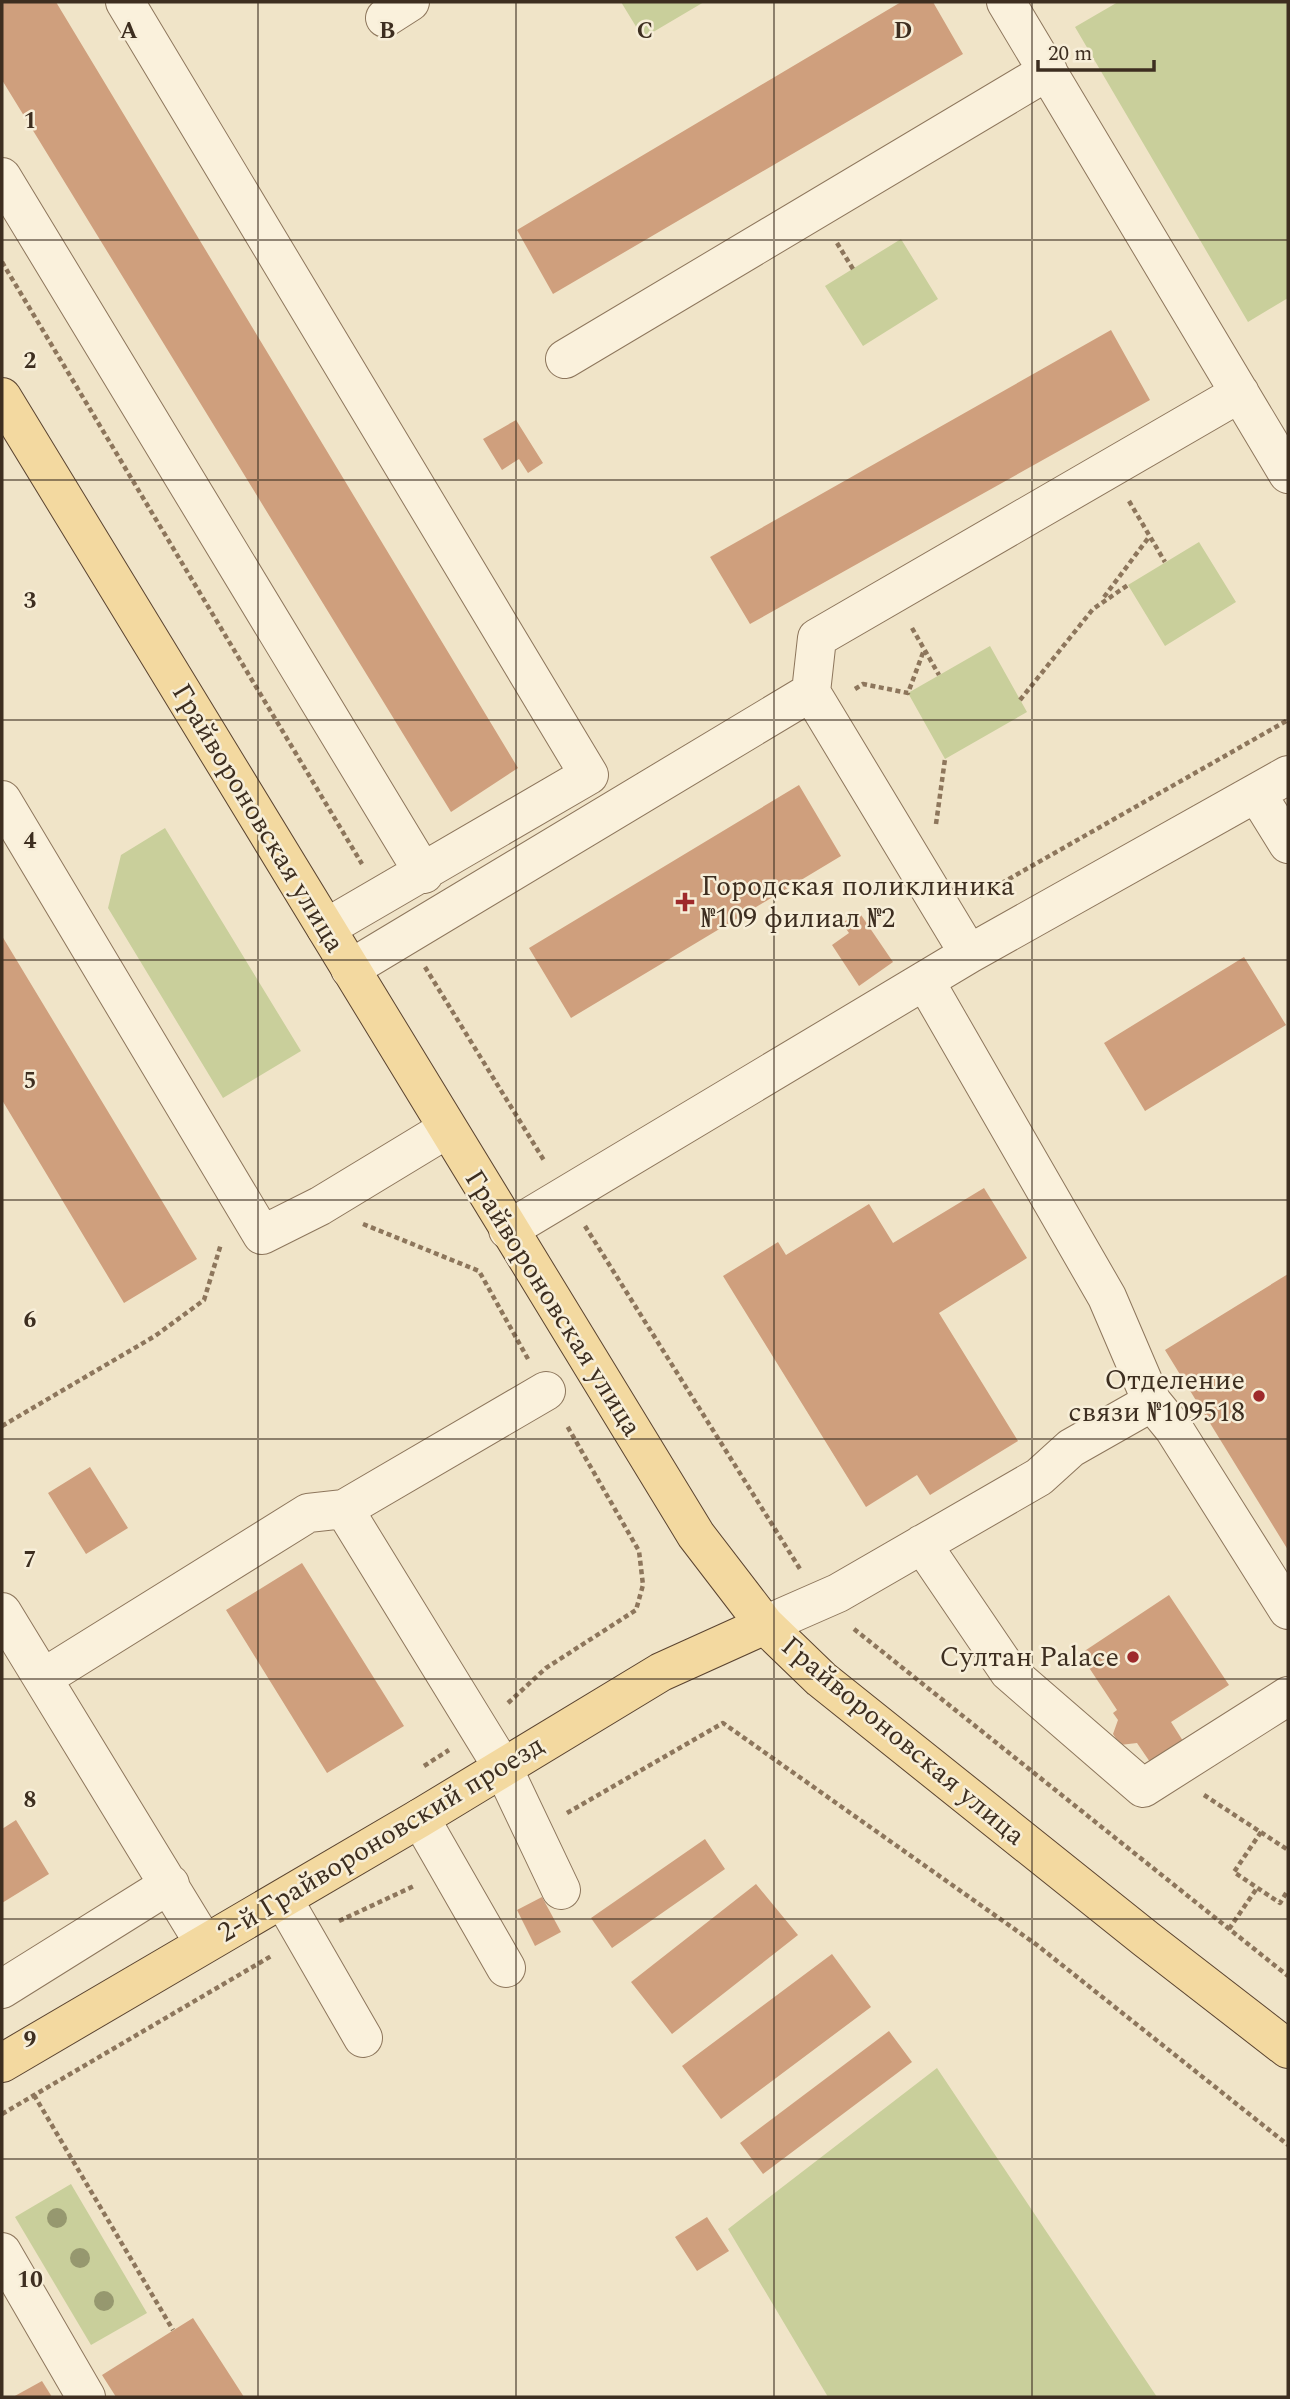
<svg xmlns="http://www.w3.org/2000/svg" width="1290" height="2399" viewBox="0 0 1290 2399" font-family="Spectral,serif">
<rect width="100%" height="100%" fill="#f0e4c8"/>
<path fill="#c9cf9b" d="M621 2H704L643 38Z
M1118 2H1288V298L1248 322 1075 27Z
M901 239 938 299 863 346 825 286Z
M1199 542 1236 602 1165 646 1128 585Z
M990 646 1027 712 945 759 908 693Z
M165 828 301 1051 223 1098 108 908 121 855Z
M937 2068 1157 2397H828L728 2229Z
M71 2184 147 2313 91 2345 15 2217Z"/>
<path fill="#cf9f7d" d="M2 2H56L518 768 451 812 2 80Z
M901 2H933L963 54 553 294 517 230Z
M1111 330 1150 400 750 624 710 557Z
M516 420 543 463 528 473 519 459 502 470 483 439Z
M799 785 841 856 571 1018 529 948Z
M859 912 893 962 859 986 832 945 849 933 842 923Z
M2 936 197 1259 124 1303 2 1100Z
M1244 957 1286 1025 1145 1111 1104 1043Z
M984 1188 1027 1258 939 1313 1018 1441 930 1495 917 1475 866 1507 723 1276 778 1242 786 1255 869 1204 893 1243Z
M1288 1274V1550L1165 1350Z
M90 1467 128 1528 86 1554 48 1493Z
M302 1563 404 1726 327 1773 226 1610Z
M1169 1595 1229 1685 1171 1722 1183 1741 1150 1762 1137 1743 1120 1745 1113 1734 1118 1720 1113 1713 1117 1710 1080 1654Z
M16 1820 49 1874 2 1903V1829Z
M705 1839 725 1869 612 1948 591 1918Z
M756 1884 798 1935 672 2034 631 1982Z
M542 1897 561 1932 535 1946 517 1910Z
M832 1954 871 2007 721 2119 682 2066Z
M889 2031 912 2062 763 2174 740 2143Z
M707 2217 729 2251 697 2271 675 2237Z
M193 2318 244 2397H116L102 2375Z
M42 2381 52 2397H13Z"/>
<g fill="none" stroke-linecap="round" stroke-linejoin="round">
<g stroke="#8d765c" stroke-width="40">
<path id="minor" d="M125 2 589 775 326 928
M1006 2 1288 474
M385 18 410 2
M2 177 424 874
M565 359 1048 71
M811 692 969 954
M1257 794 1288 844
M2 800 262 1235 320 1206 447 1129
M350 969 811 692 817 638 1240 393
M925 981 1107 1297 1152 1402 1174 1429 1288 1610
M508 1230 969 954 1288 775
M344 1509 546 1391
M922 1544 1009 1672 1143 1788 1288 1696
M2 1612 204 1943
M765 1625 838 1593 1039 1477 1071 1448 1152 1402
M43 1678 308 1513 344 1509 503 1768 561 1890
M420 1818 506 1968
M283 1899 363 2038
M2 1989 170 1884
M2 2252 86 2397"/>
</g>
<g stroke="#5b4430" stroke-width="40">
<path id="major" d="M2 397 696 1535 765 1625 821 1679 1146 1939 1288 2049
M2 2063 420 1818 661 1672 765 1625"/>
</g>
<path stroke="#8d765c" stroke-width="4.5" stroke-dasharray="5 3.5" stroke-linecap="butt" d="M837 243 853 269
M2 262 362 864
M1129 501 1165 562
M1104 597 1149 537
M912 628 939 675
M855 689 863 684 908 693 924 650
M1020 700 1093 609 1128 585
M936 824 945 759
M979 896 1288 720
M425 967 545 1162
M363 1224 479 1271 528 1359
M585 1226 800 1569
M2 1426 155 1336 204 1300 221 1244
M854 1629 1288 1976
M508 1703 546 1668 636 1610 643 1585 639 1551 566 1424
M424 1766 449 1750
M1204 1795 1288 1850
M567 1813 723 1723 1037 1945 1288 2145
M1261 1832 1234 1872 1280 1903 1288 1890
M339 1921 414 1886
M1229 1929 1257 1888
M34 2095 173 2330
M2 2114 273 1955"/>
<use href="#minor" stroke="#faf1dc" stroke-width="38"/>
<use href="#major" stroke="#f3d9a0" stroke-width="38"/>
</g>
<g fill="#96986f">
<circle cx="57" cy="2218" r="10"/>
<circle cx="80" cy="2258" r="10"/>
<circle cx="104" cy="2301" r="10"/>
</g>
<path fill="none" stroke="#3d2e20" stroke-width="2" stroke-opacity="0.55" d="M258 2V2397M516 2V2397M774 2V2397M1032 2V2397M2 240H1288M2 480H1288M2 720H1288M2 960H1288M2 1200H1288M2 1439H1288M2 1679H1288M2 1919H1288M2 2159H1288"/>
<g fill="#9e2a2b" stroke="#f7eed8" stroke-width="2.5">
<path d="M681.5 891.5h7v7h7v7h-7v7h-7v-7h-7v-7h7z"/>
<circle cx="1259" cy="1396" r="7"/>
<circle cx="1133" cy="1657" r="7"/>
</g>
<g text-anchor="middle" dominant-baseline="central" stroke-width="5" stroke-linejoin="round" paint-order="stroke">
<g font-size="28" fill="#3d2e20" stroke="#f7eed8">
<text transform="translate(258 818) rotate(59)">Грайвороновская улица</text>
<text transform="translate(553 1303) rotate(58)">Грайвороновская улица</text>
<text transform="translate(903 1741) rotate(40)">Грайвороновская улица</text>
<text transform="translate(381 1839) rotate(-31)">2-й Грайвороновский проезд</text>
</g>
<g font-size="28" fill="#3d2e20" stroke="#f7eed8" text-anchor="end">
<text x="701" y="886" text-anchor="start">Городская поликлиника<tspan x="701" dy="32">№109 филиал №2</tspan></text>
<text x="1245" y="1380">Отделение<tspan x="1245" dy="32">связи №109518</tspan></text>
<text x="1119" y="1657">Султан Palace</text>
</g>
</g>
<g font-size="23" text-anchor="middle" font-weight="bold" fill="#3d2e20" stroke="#f7eed8" stroke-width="5" stroke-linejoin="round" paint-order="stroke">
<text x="129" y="38">A</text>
<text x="387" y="38">B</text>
<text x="645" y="38">C</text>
<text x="903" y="38">D</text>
<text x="30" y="128">1</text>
<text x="30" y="368">2</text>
<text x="30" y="608">3</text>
<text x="30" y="848">4</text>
<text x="30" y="1088">5</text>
<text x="30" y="1327">6</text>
<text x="30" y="1567">7</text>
<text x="30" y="1807">8</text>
<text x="30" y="2047">9</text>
<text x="30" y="2287">10</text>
</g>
<rect width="1290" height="2399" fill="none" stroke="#3d2e20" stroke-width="7"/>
<path d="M1038 60v10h116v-10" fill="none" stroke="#3d2e20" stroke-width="3.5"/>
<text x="1048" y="60" font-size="21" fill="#3d2e20" stroke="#f7eed8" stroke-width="5" paint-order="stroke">20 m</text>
</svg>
